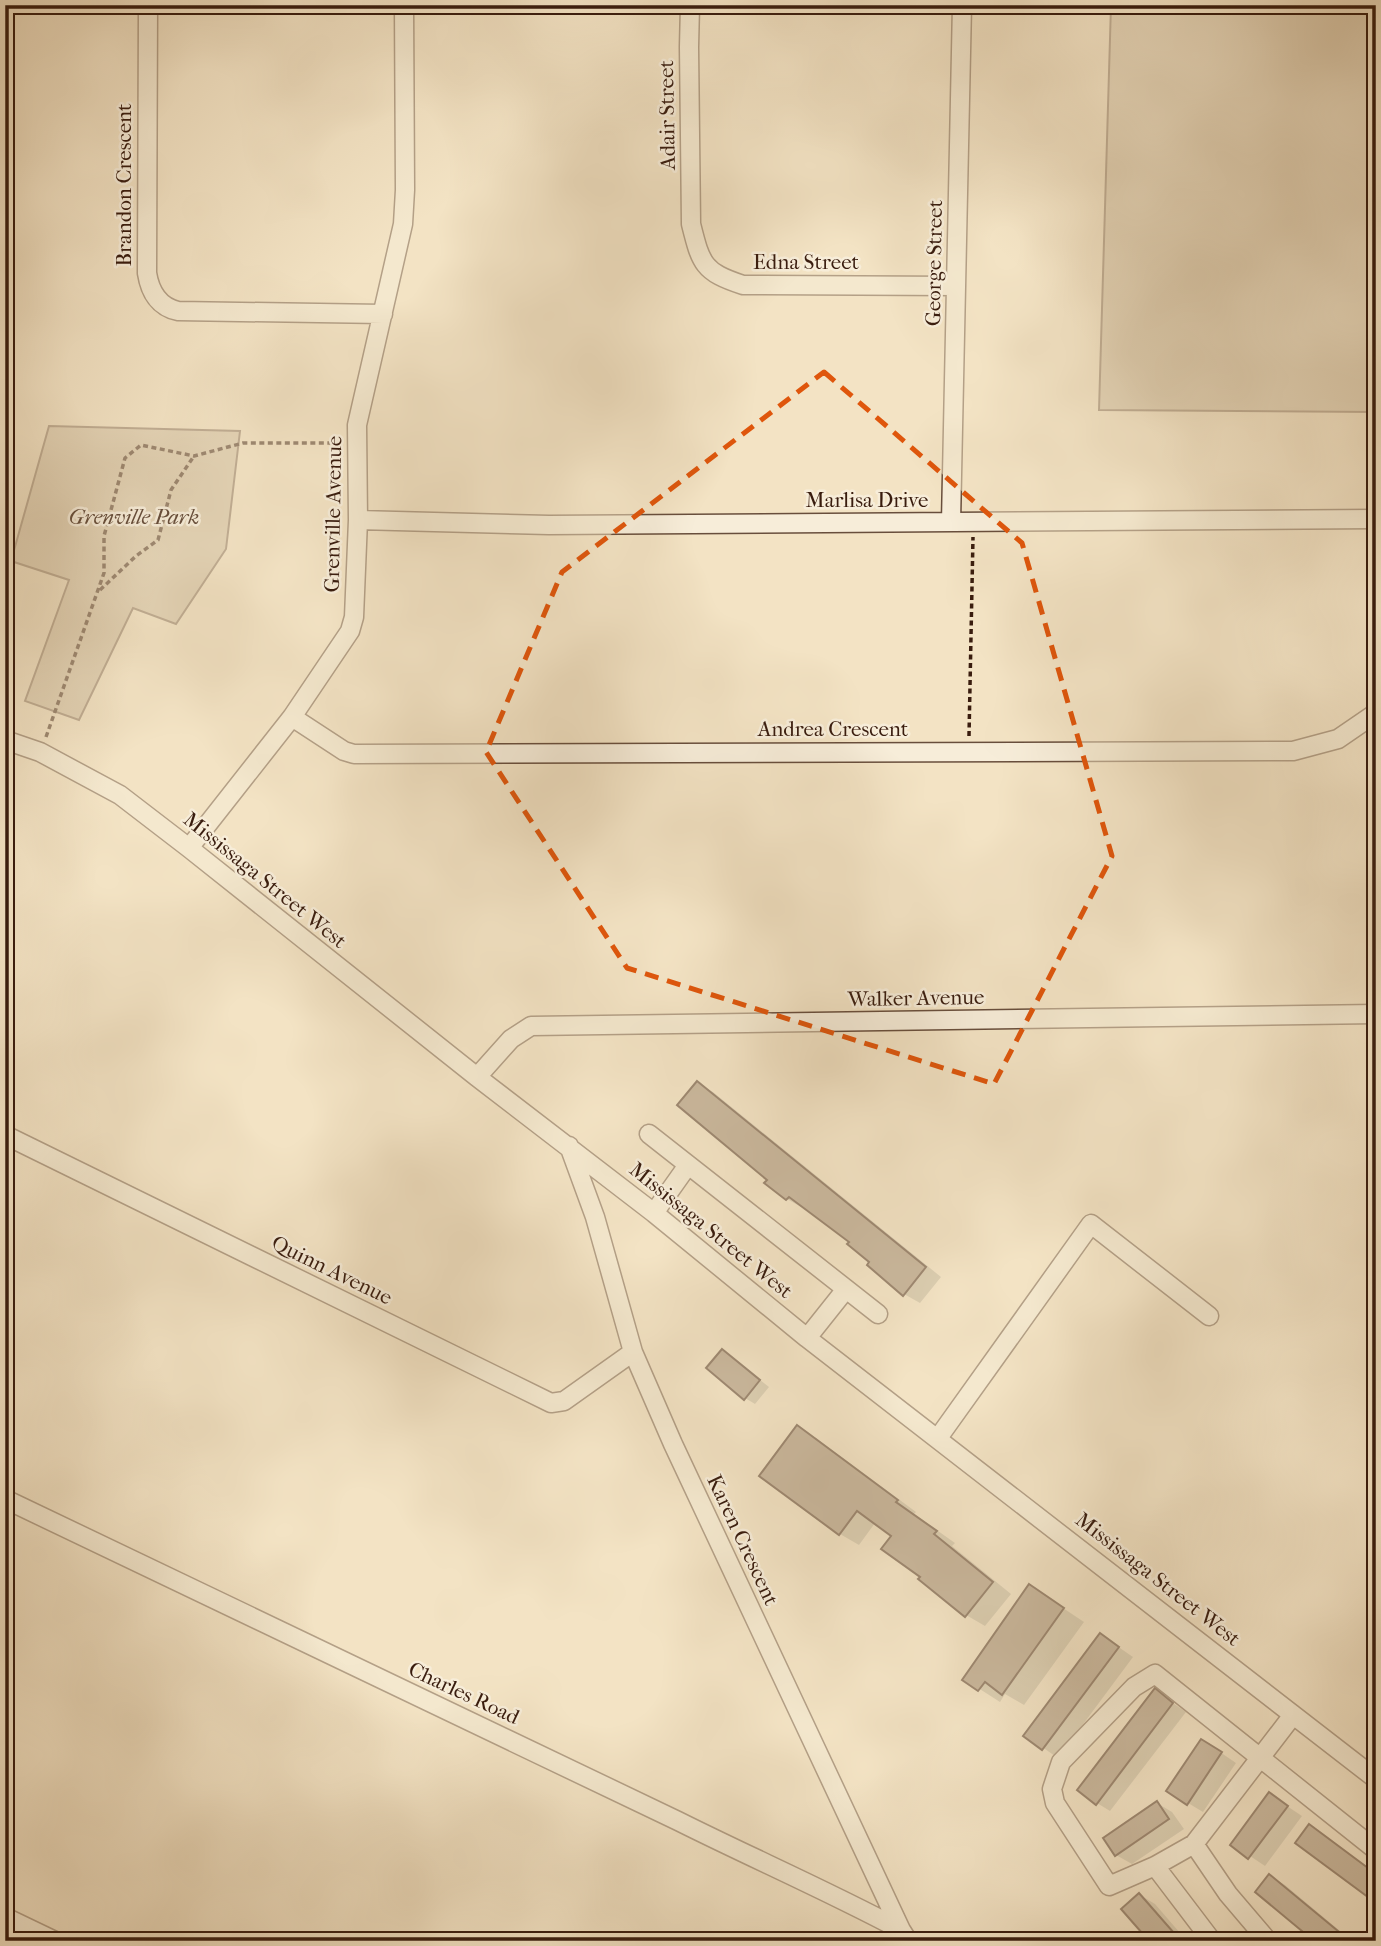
<svg xmlns="http://www.w3.org/2000/svg" width="1381" height="1946" viewBox="0 0 1381 1946" font-family="'IM FELL French Canon',serif">
<rect width="100%" height="100%" fill="#f3e3c4"/>
<filter id="stains"><feTurbulence type="fractalNoise" baseFrequency=".00286" numOctaves="4"/><feColorMatrix values="0 0 0 0 .2 0 0 0 0 .09 0 0 0 0 .02 0 0 0 .5 -.17"/></filter>
<radialGradient id="worn" r=".72"><stop offset=".6" stop-color="#630" stop-opacity="0"/><stop offset="1" stop-color="#630" stop-opacity=".3"/></radialGradient>
<path fill="#d3c1a5" stroke="#866e5a" stroke-width="2" d="M1111 5H1376V412L1099 410Z
M49 426 240 431 226 549 176 624 133 608 79 720 25 701 69 580 11 561Z"/>
<path fill="#0003" d="M697 1083 713 1092 941 1277 920 1303 904 1294 851 1241 804 1206 803 1208 787 1199 769 1180Z
M723 1351 769 1387 755 1404 745 1398Z
M797 1427 816 1438 916 1512 914 1514 955 1543 952 1546 1011 1594 985 1626 966 1615 923 1576 893 1536 875 1523 859 1545 840 1534 762 1476Z
M1030 1586 1084 1622 1024 1705 1005 1694 1000 1702 964 1679Z
M1101 1635 1133 1657 1058 1758 1026 1736Z
M1155 1691 1186 1712 1110 1811 1097 1803Z
M1217 1750 1236 1763 1203 1812 1188 1803Z
M1269 1794 1302 1816 1265 1866 1232 1844Z
M1157 1803 1172 1812 1184 1829 1132 1864 1116 1855Z
M1309 1826 1376 1873V1901Z
M1270 1876 1285 1885 1352 1941H1316Z
M1140 1895 1155 1904 1187 1941H1152Z"/>
<path fill="#9a836d" stroke="#391c0e" stroke-width="2" d="M697 1081 926 1267 903 1296 867 1265 869 1262 847 1244 849 1242 789 1197 786 1200 764 1183 767 1180 677 1105Z
M722 1349 760 1380 744 1400 706 1368Z
M797 1425 898 1500 896 1502 937 1531 934 1534 993 1582 965 1617 918 1579 920 1577 881 1549 891 1536 857 1511 839 1535 759 1476Z
M1029 1584 1064 1608 1002 1695 985 1682 978 1691 962 1680Z
M1100 1633 1119 1647 1042 1750 1023 1736Z
M1155 1688 1173 1703 1096 1805 1077 1790Z
M1201 1739 1222 1752 1187 1805 1166 1791Z
M1269 1792 1288 1806 1248 1859 1230 1845Z
M1157 1801 1169 1819 1115 1856 1103 1838Z
M1309 1824 1376 1874V1903L1295 1843Z
M1269 1874 1350 1941H1314L1255 1892Z
M1139 1893 1181 1941H1149L1121 1909Z"/>
<g fill="none" stroke-linecap="round" stroke-linejoin="round">
<g stroke="#684e3c" stroke-width="21">
<path id="minor" d="M148 5 147 273C150 292 159 307 178 311L383 314
M690 5 689 47 691 224C701 264 703 272 743 285L956 286
M358 520 549 525 1376 519
M951 522 962 5
M292 717 344 751 354 754 1293 751 1338 739 1376 713
M5 740 40 752 120 795 189 848 477 1077 654 1213 807 1338 1376 1779
M189 848 292 717 350 631 354 617 358 520 357 425 403 224 405 190 404 5
M477 1077 511 1039 531 1026 1376 1014
M649 1134 878 1314
M5 1135 551 1403 564 1401 633 1352
M569 1146 595 1217 633 1352 673 1444 901 1930 908 1941
M654 1213 688 1165
M807 1338 846 1289
M938 1438 1091 1224 1209 1316
M5 1499C228 1608 455 1712 678 1821 752 1858 828 1891 901 1930
M1293 1715 1194 1844 1155 1866 1109 1886 1055 1803 1052 1789 1061 1762 1134 1687 1155 1674 1376 1850
M1194 1844 1228 1894 1268 1941
M1155 1866 1212 1941
M5 1917 55 1941"/>
</g>
<path stroke="#391c0e" stroke-width="3.5" stroke-dasharray="5 3.5" stroke-linecap="butt" d="M100 590 136 556 158 540 171 490 194 456
M969 736 973 537
M46 737 104 573V536L125 458 141 445 194 456 243 443H340"/>
<use href="#minor" stroke="#f7edd9" stroke-width="18"/>
</g>
<path d="M0 0H1381V1946H0ZM824 372 1022 543 1112 856 994 1084 627 968 486 752 562 572Z" fill="#f3e3c4" fill-opacity=".55" fill-rule="evenodd"/>
<path fill="none" stroke="#df560c" stroke-width="5" stroke-dasharray="14 9" stroke-linejoin="round" d="M824 372 1022 543 1112 856 994 1084 627 968 486 752 562 572Z"/>
<g text-anchor="middle" dominant-baseline="central" stroke-width="5" stroke-linejoin="round" paint-order="stroke">
<g font-size="21" fill="#391c0e" stroke="#f7edd9">
<text transform="translate(667 115) rotate(-91)">Adair Street</text>
<text transform="translate(124 185) rotate(-90)">Brandon Crescent</text>
<text x="806" y="262">Edna Street</text>
<text transform="translate(934 263) rotate(-89)">George Street</text>
<text x="867" y="500">Marlisa Drive</text>
<text transform="translate(333 514) rotate(-89)">Grenville Avenue</text>
<text x="833" y="729">Andrea Crescent</text>
<text transform="translate(265 880) rotate(39)">Mississaga Street West</text>
<text transform="translate(916 998) rotate(-1)">Walker Avenue</text>
<text transform="translate(711 1230) rotate(39)">Mississaga Street West</text>
<text transform="translate(332 1270) rotate(26)">Quinn Avenue</text>
<text transform="translate(743 1540) rotate(65)">Karen Crescent</text>
<text transform="translate(1158 1579) rotate(38)">Mississaga Street West</text>
<text transform="translate(464 1693) rotate(25)">Charles Road</text>
</g>
<g font-size="21" font-style="italic" fill="#674e3b" stroke="#f7edd9">
<text x="134" y="517">Grenville Park</text>
</g>
</g>
<rect width="1381" height="1946" fill="none" stroke="#f3e3c4" stroke-width="28"/>
<rect x="7" y="7" width="1367" height="1932" fill="none" stroke="#391c0e" stroke-width="3.5"/>
<rect x="14" y="14" width="1353" height="1918" fill="none" stroke="#391c0e" stroke-width="2"/>
<rect width="100%" height="100%" filter="url(#stains)"/>
<rect width="100%" height="100%" fill="url(#worn)"/>
</svg>
